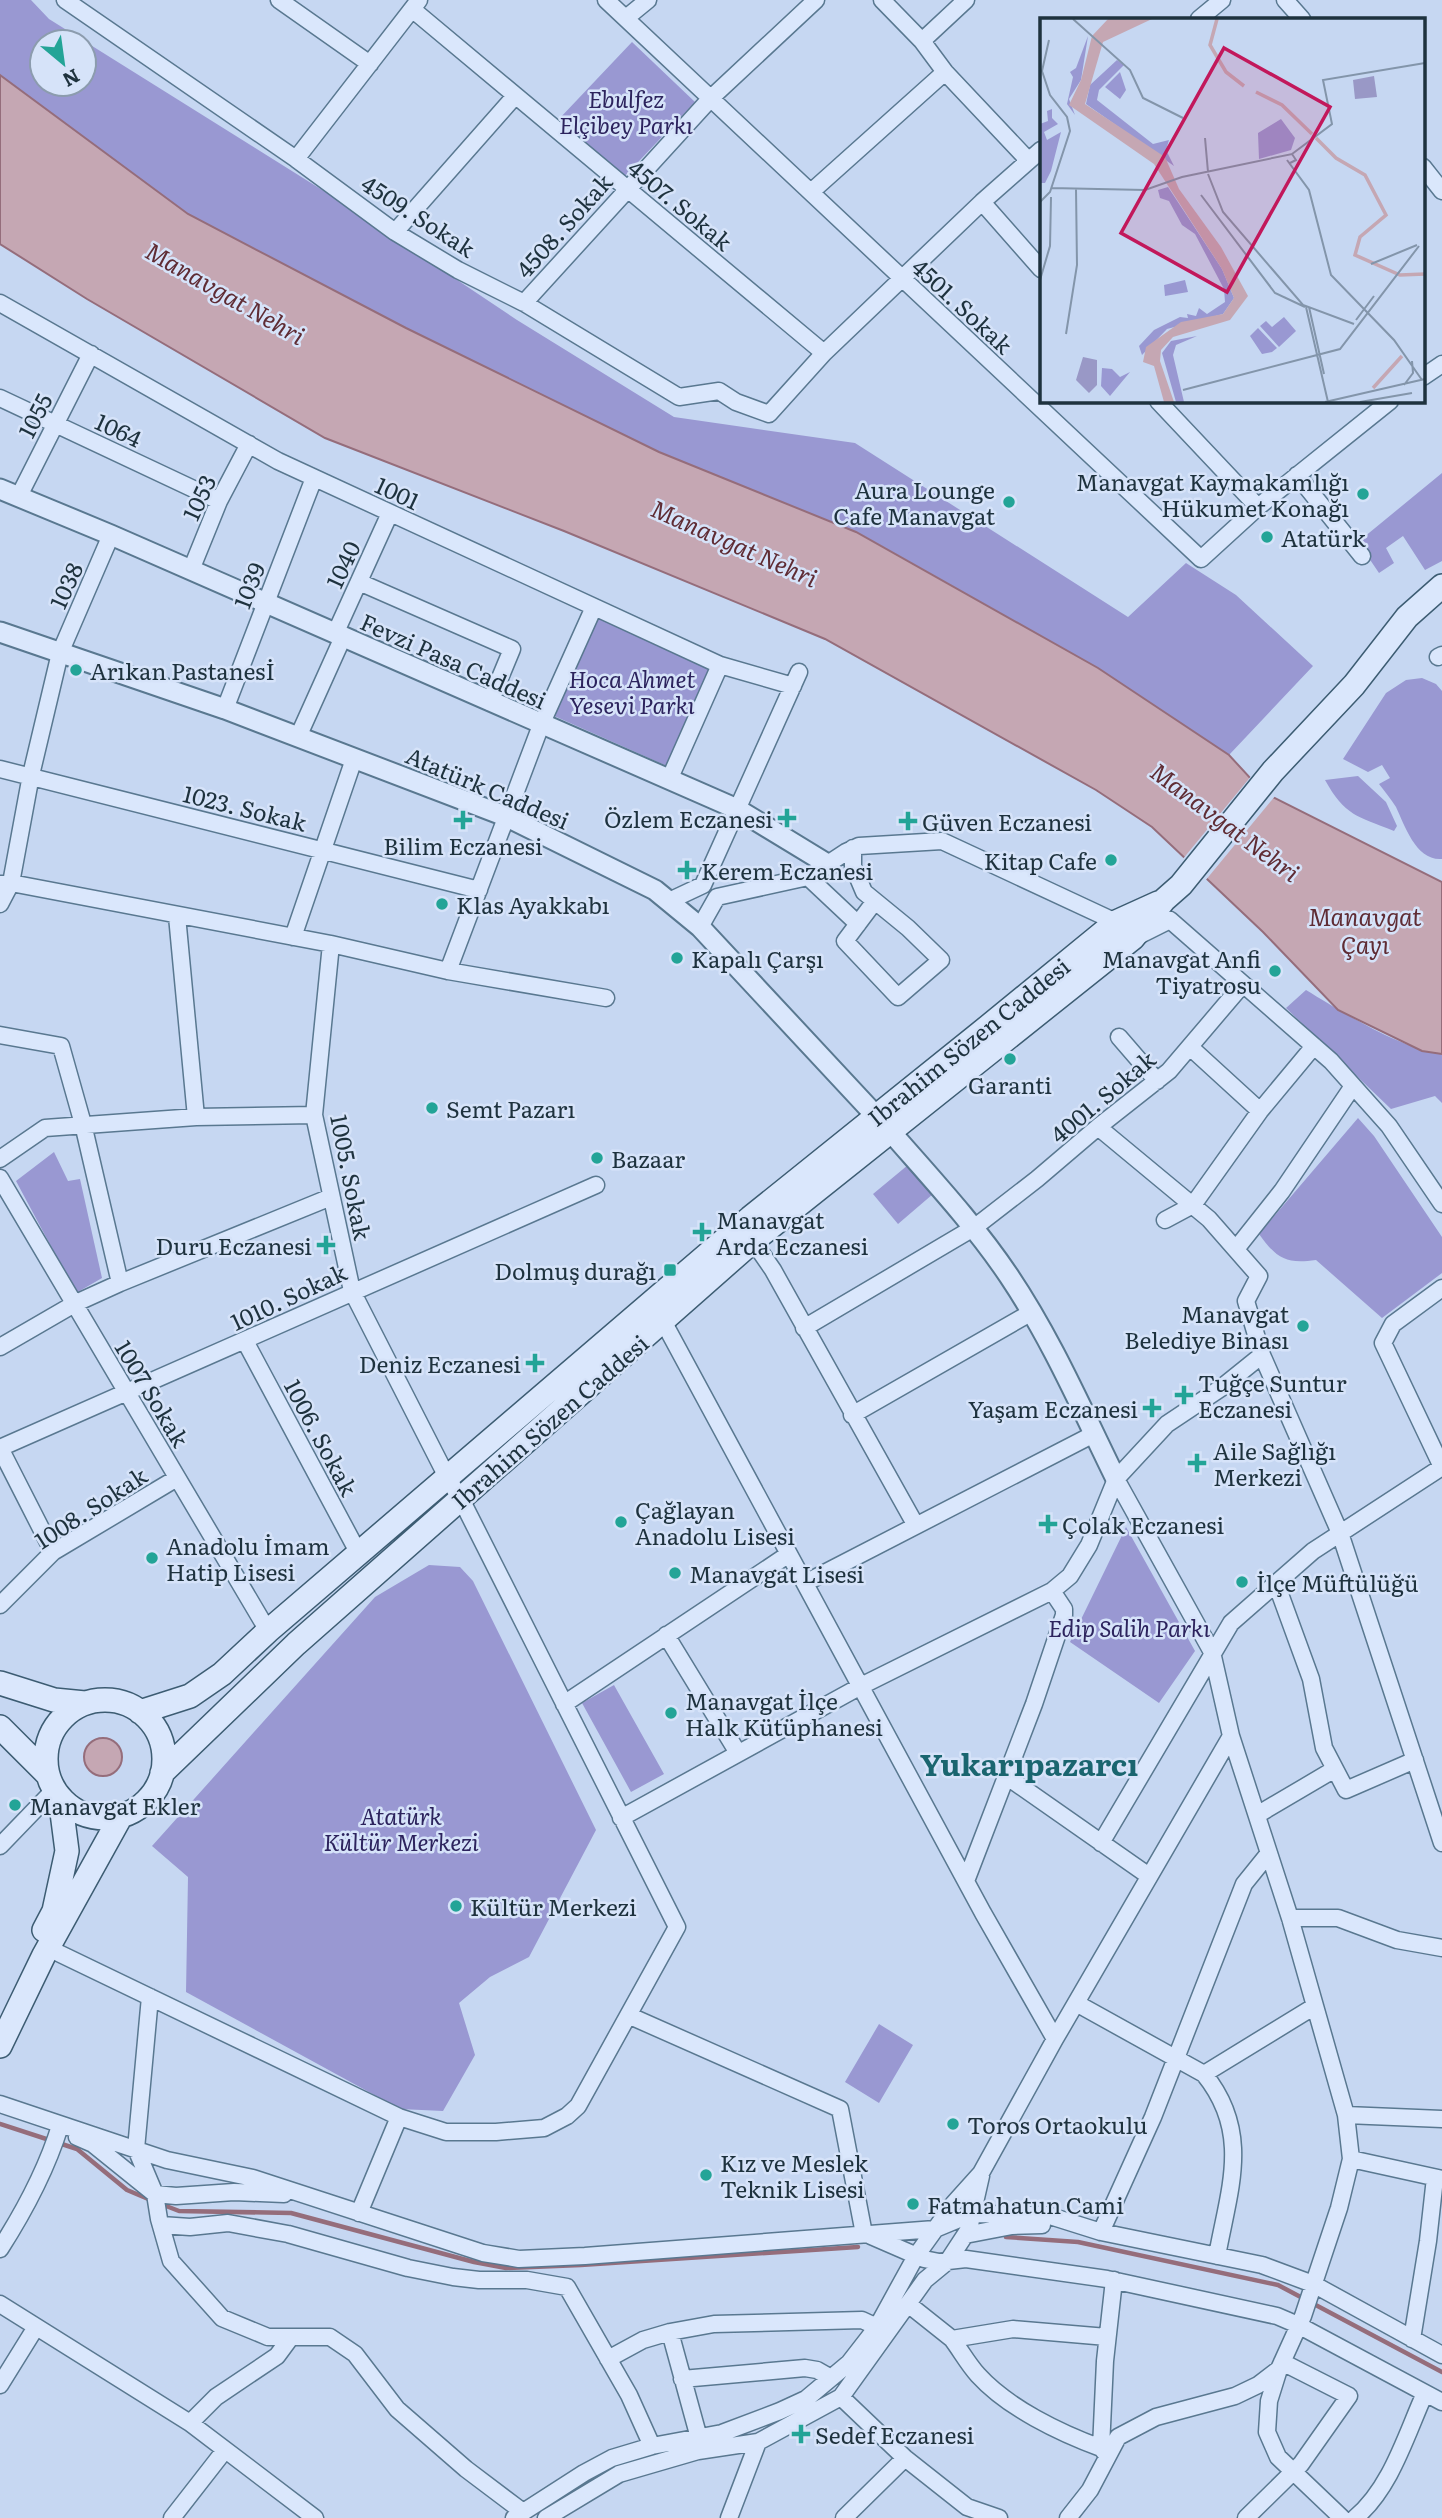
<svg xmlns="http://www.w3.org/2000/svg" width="1442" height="2518" viewBox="0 0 1442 2518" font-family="Literata,serif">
<rect width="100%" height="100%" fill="#c6d7f2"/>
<path fill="#9998d2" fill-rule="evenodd" d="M0 0H31L49 19 327 193 517 320 674 417 855 443 1128 617 1186 563 1236 595 1313 666 1229 755 1098 668 857 532 659 452 406 328 188 214 0 75ZM42 42H84V84H42Z
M632 42 695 102 622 179 559 119Z
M1442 473V561L1425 570 1403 536 1386 548 1394 563 1379 573 1358 542Z
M597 616 712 667 667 766 552 715Z
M1422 678 1436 684 1442 691V859C1416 861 1405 826 1396 807 1391 799 1385 792 1379 784L1390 778 1382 765 1368 772 1343 759 1386 693 1406 680Z
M1358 776 1386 802 1397 826 1394 831C1357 816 1345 816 1325 780Z
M1306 990C1342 1012 1401 1049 1442 1054V1103L1435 1096 1391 1109 1286 1008Z
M1358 1118 1374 1136 1442 1237V1273L1382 1318 1316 1260C1286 1264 1277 1259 1259 1234Z
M54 1152 68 1181 80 1179 102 1278 76 1293 16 1181Z
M908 1165 933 1194 898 1224 873 1194Z
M1126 1527 1195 1651 1159 1703 1070 1642Z
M429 1565 460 1567 473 1581 596 1830 529 1957 490 1977 459 2003 475 2055 443 2111 400 2109 186 1992 188 1877 152 1846 375 1597Z
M614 1685 664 1774 631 1792 582 1703Z
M879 2024 913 2045 879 2103 845 2082Z"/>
<path fill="#c5a7b3" stroke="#956d7b" stroke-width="2" d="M0 75 188 214 406 328 659 452 856 532 1098 668 1229 755 1263 792 1442 882V1054L1422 1051 1338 1010 1263 932 1152 827 1096 790 825 639 564 531 325 438 87 299 0 244Z
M84 1757a19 19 0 1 1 38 0a19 19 0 1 1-38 0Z"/>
<path fill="#c6d7f2" d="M1252 775 1265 790 1276 795 1205 881 1182 860Z"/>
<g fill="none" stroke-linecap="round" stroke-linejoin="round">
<path stroke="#956d7b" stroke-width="4.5" d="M0 2124 77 2149 127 2190 153 2201
M161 2204 179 2211 291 2213 474 2262 506 2268 581 2265 858 2247
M1006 2237 1078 2242 1278 2285 1442 2372"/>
<g stroke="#597890" stroke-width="19">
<path id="minor" d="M65 0 296 159 395 232 458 270 524 303 679 397 719 391 736 402 769 414 824 353 982 202 1041 150
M279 0 370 64
M606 0 1201 559 1258 507 1390 401
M882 0 922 41 945 72 1028 160
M1285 0 1302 19
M412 9 824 353
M626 18 648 0
M1199 19 1222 0
M922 41 966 0
M296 159 419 0
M1423 167 1442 191
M811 192 945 72
M982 202 1041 269
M395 232 515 96
M0 303 278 461 720 665 793 686
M524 303 711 98 816 0
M1423 377 1442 364
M0 398 219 501
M1158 401 1258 507
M1297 475 1362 556
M19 496 91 354
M191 570 219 501 249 444
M359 582 512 649 490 702
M335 634 390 513
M1438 657 1442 655
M225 709 314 478
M298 737 343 637
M0 769 479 890
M669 780 720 665
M853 848V866L864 892 908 928 941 960 898 997 845 941 875 901
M808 877 858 924
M0 884 11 883 331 944 448 971 606 998
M669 901 703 885 799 672
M0 904 11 883 31 775 60 653 111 535
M177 916 196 1117
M700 927 717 897 808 877 846 852 859 846 942 841 1116 922
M1138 936 1170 920 1331 1061 1389 1126 1442 1204
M293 937 354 759
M448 971 541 725 594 607
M0 1035 61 1046 83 1124 120 1283
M1119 1037 1157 1081
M1190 1047 1260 1111
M1098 1127 1209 1219 1259 1276 1246 1301 1262 1355 1340 1533 1442 1843
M0 1159 45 1128 196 1117 314 1115
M0 1178 268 1631
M1165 1220 1193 1205 1260 1111 1314 1046
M753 1241 773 1270 915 1524
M1236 1249 1282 1191 1353 1086
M663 1321 983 1913 1055 2039
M804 1328 975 1227 1037 1179 1098 1127 1169 1071 1243 984
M245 1341 359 1554
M0 1347 76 1303 120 1283 331 1197
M852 1415 1032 1312
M0 1448 596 1185
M0 1448 53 1552
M1116 1479 1212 1652 1231 1736 1290 1918 1346 2115 1351 2159 1339 2208 1303 2316 1279 2369 1269 2401 1267 2432 1278 2457 1342 2518
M805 1583 1094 1434
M1276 1583 1311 1679 1324 1748 1346 1790 1415 1760
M0 1605 53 1552 177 1478
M666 1635 738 1753
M564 1704 789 1554
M1006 1776 1149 1876
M1257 1815 1335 1769
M621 1818 861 1686 1052 1591
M1101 1843 1231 1623 1313 1551 1442 1467 1383 1343 1393 1324 1442 1288
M0 1846 54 1790
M966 1881 1034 1704 1064 1615V1609L1052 1591 1070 1576 1089 1545 1116 1479 1167 1424 1221 1388 1262 1355
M1290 1918H1338L1397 1940 1442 1948
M48 1948 399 2117 446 2132H496L544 2128 567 2116 578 2106 677 1927 461 1499 448 1479 352 1291 314 1115 331 944
M150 1997 136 2149 155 2194 159 2219 171 2261 222 2318 268 2337H330L355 2354 397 2409 466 2469 523 2512
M1076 2003 1204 2074C1252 2133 1229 2189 1217 2256
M630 2016 840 2109 864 2234
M1204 2074 1315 2006
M0 2104 167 2160 253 2178 483 2253 519 2259 585 2256 935 2229 971 2214 1047 2215 1101 2232 1262 2265 1313 2284 1442 2355
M1346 2115 1442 2119
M77 2137 93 2144 155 2194 176 2196 234 2192 284 2194
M1351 2159 1442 2179
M359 2213 399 2117
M161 2225 190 2227 228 2223 288 2234 408 2268 453 2277 479 2280H527L567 2287 629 2395 652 2446
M1101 2232 1153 2117 1244 1884 1269 1853
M965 2235 1012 2226 1042 2225
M871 2236 924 2259 939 2262 966 2259 1107 2279 1277 2316 1298 2325 1442 2402
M0 2249C25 2210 46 2171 60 2126
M0 2304 190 2423 315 2518
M908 2304 952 2339 1013 2329 1107 2337
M952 2339C961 2351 968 2364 978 2375 1008 2408 1060 2433 1101 2448
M1412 2339 1428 2241 1435 2178
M608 2359 643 2340 670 2332
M682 2379 805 2368 817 2370 831 2378
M0 2385 36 2327
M841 2397 905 2458 967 2507 999 2518
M190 2423 216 2397 277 2356 291 2337
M699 2438 670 2332 714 2324 862 2320 877 2327
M1106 2454 1101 2448 1105 2361 1114 2280
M172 2518 225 2450
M514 2518 584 2473 612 2458 652 2446 722 2433 780 2411 806 2399 849 2363 877 2327 916 2256 954 2203 981 2173 1055 2039 1231 1736
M546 2518 619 2474 698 2451 758 2442 841 2397 925 2280 948 2261 969 2229 981 2176
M729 2518 758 2442
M844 2518 905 2458
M1068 2518 1090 2490 1118 2437 1156 2417 1235 2396 1258 2385 1279 2369
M1246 2518 1301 2464 1349 2396 1282 2362
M1355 2518C1391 2488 1406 2435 1425 2393"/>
</g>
<g stroke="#597890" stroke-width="23">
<path id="tertiary" d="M0 489 111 535 737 809 829 865
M0 632 225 709 505 816 655 890 700 927 876 1116
M890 1131C931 1178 974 1224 1009 1276 1052 1340 1082 1410 1116 1479"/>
</g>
<g stroke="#3c5c72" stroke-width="26">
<path id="secondary" d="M0 1683 54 1700 85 1703
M46 1759a59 59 0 1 1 118 0a59 59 0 1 1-118 0Z
M140 1712 190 1696 222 1674 268 1631 750 1218 979 1034 1116 922 1158 903
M0 1727 47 1774
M162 1773 296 1644 753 1241 1133 938 1164 900 1181 885 1273 771 1354 685 1407 617 1442 586
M44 1930 54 1911 67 1851 60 1797
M0 2046 44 1955 121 1816"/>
</g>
<use href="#minor" stroke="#dae7fc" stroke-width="16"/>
<use href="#tertiary" stroke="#dae7fc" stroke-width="19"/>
<use href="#secondary" stroke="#dae7fc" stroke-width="23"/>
</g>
<g fill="#23a497" stroke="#d6e3f9" stroke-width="2.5">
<circle cx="1363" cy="494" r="7"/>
<circle cx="1009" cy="502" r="7"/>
<circle cx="1267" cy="537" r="7"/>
<circle cx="76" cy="670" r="7"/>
<path d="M783.5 807.5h7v7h7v7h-7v7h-7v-7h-7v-7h7z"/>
<path d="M459.5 809.5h7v7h7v7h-7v7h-7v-7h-7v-7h7z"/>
<path d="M904.5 810.5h7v7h7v7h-7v7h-7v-7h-7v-7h7z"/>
<circle cx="1111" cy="860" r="7"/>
<path d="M683.5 859.5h7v7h7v7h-7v7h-7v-7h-7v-7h7z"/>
<circle cx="442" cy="904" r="7"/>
<circle cx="677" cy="958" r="7"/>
<circle cx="1275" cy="971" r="7"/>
<circle cx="1010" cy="1059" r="7"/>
<circle cx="432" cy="1108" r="7"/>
<circle cx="597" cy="1158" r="7"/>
<path d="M698.5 1221.5h7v7h7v7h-7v7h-7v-7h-7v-7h7z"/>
<path d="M322.5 1234.5h7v7h7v7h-7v7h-7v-7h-7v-7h7z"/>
<rect x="663" y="1263" width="14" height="14" rx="3.5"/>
<circle cx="1303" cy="1326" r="7"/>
<path d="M531.5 1352.5h7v7h7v7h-7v7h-7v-7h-7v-7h7z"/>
<path d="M1180.5 1384.5h7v7h7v7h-7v7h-7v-7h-7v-7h7z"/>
<path d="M1148.5 1397.5h7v7h7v7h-7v7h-7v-7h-7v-7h7z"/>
<path d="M1193.5 1452.5h7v7h7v7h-7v7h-7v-7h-7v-7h7z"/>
<circle cx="621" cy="1522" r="7"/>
<path d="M1044.5 1513.5h7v7h7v7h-7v7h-7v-7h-7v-7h7z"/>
<circle cx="152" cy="1558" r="7"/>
<circle cx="675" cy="1573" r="7"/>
<circle cx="1242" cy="1582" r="7"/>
<circle cx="671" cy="1713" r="7"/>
<circle cx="15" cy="1805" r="7"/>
<circle cx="456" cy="1906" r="7"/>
<circle cx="953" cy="2124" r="7"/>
<circle cx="706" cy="2175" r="7"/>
<circle cx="913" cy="2204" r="7"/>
<path d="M797.5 2423.5h7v7h7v7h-7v7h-7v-7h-7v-7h7z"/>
</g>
<g text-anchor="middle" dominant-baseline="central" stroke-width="5" stroke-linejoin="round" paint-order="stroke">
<g font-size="23" font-style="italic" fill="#2c235d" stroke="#d6e3f9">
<text x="626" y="98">Ebulfez<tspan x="626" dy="26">Elçibey Parkı</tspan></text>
<text x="632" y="678">Hoca Ahmet<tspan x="632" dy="26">Yesevi Parkı</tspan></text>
<text x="1129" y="1627">Edip Salih Parkı</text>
<text x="401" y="1815">Atatürk<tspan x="401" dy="26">Kültür Merkezi</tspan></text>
</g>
<g font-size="23" fill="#1e323e" stroke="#d6e3f9">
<text transform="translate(681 204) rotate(40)">4507. Sokak</text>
<text transform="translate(419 215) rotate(33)">4509. Sokak</text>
<text transform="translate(563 225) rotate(-48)">4508. Sokak</text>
<text transform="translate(963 305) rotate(43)">4501. Sokak</text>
<text transform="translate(34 415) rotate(-63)">1055</text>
<text transform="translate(119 429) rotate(25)">1064</text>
<text transform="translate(398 492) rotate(25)">1001</text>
<text transform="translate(198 497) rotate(-65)">1053</text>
<text transform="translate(342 564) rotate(-65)">1040</text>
<text transform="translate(65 585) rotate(-66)">1038</text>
<text transform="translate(248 585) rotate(-69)">1039</text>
<text transform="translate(454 660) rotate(24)">Fevzi Pasa Caddesi</text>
<text transform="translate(488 787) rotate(23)">Atatürk Caddesi</text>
<text transform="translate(245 807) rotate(14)">1023. Sokak</text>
<text transform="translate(968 1041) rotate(-39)">Ibrahim Sözen Caddesi</text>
<text transform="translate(1102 1096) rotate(-40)">4001. Sokak</text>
<text transform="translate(352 1177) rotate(79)">1005. Sokak</text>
<text transform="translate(288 1296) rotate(-25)">1010. Sokak</text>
<text transform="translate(153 1393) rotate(59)">1007 Sokak</text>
<text transform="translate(549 1421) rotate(-41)">Ibrahim Sözen Caddesi</text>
<text transform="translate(322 1437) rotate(62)">1006. Sokak</text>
<text transform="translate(90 1507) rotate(-33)">1008. Sokak</text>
</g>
<g font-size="23" fill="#1e323e" stroke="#d6e3f9" text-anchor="start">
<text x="1349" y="481" text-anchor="end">Manavgat Kaymakamlığı<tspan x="1349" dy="26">Hükumet Konağı</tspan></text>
<text x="995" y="489" text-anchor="end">Aura Lounge<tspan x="995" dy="26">Cafe Manavgat</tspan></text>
<text x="1281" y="537">Atatürk</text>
<text x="90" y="670">Arıkan Pastanesİ</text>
<text x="773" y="818" text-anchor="end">Özlem Eczanesi</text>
<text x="922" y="821">Güven Eczanesi</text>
<text x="463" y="845" text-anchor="middle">Bilim Eczanesi</text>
<text x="1097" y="860" text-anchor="end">Kitap Cafe</text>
<text x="701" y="870">Kerem Eczanesi</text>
<text x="456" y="904">Klas Ayakkabı</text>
<text x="691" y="958">Kapalı Çarşı</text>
<text x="1261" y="958" text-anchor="end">Manavgat Anfi<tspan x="1261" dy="26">Tiyatrosu</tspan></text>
<text x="1010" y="1084" text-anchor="middle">Garanti</text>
<text x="446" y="1108">Semt Pazarı</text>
<text x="611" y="1158">Bazaar</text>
<text x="716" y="1219">Manavgat<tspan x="716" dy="26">Arda Eczanesi</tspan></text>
<text x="312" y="1245" text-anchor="end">Duru Eczanesi</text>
<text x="656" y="1270" text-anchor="end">Dolmuş durağı</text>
<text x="1289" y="1313" text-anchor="end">Manavgat<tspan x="1289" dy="26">Belediye Binası</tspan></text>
<text x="521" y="1363" text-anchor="end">Deniz Eczanesi</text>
<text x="1198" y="1382">Tuğçe Suntur<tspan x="1198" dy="26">Eczanesi</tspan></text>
<text x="1138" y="1408" text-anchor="end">Yaşam Eczanesi</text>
<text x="1213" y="1450">Aile Sağlığı<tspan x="1213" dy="26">Merkezi</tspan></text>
<text x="635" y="1509">Çağlayan<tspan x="635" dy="26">Anadolu Lisesi</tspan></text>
<text x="1062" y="1524">Çolak Eczanesi</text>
<text x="166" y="1545">Anadolu İmam<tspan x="166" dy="26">Hatip Lisesi</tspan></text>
<text x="689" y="1573">Manavgat Lisesi</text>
<text x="1256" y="1582">İlçe Müftülüğü</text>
<text x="685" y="1700">Manavgat İlçe<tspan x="685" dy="26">Halk Kütüphanesi</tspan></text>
<text x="29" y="1805">Manavgat Ekler</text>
<text x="470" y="1906">Kültür Merkezi</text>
<text x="967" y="2124">Toros Ortaokulu</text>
<text x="720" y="2162">Kız ve Meslek<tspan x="720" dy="26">Teknik Lisesi</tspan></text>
<text x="927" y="2204">Fatmahatun Cami</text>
<text x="815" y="2434">Sedef Eczanesi</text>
</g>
<g font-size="24" font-style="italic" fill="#5f2c34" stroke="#d6e3f9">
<text transform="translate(226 292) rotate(30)">Manavgat Nehri</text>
<text transform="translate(735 542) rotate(24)">Manavgat Nehri</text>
<text transform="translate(1226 821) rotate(37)">Manavgat Nehri</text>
<text x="1365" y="915">Manavgat<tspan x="1365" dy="28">Çayı</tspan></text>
</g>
<g font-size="30" font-weight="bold" fill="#1a656f" stroke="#d6e3f9">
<text x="1029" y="1763">Yukarıpazarcı</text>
</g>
</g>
<g transform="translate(1040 18)">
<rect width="385" height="385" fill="#c6d7f2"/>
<path d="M48 18 41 62 29 81 35 97 27 86 33 59 30 54 36 50ZM77 42 84 47 59 72 57 82 113 126 129 122 126 132 134 148 46 86 50 67ZM80 54 86 72 80 81 65 69ZM12 91V100L18 106 4 114 7 122 21 114 11 153 5 165H0V106L8 103 7 93ZM241 101 255 120 251 132 219 141 218 115ZM128 169 182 251 194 280 183 296 127 311 102 337 99 328 114 312 140 299 148 300 147 296 156 298 159 290 167 296 185 284 184 271 155 216 142 207 129 183 120 180 118 172ZM145 262 148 274 125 278 124 267ZM244 299 256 313 239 329 220 308 226 303 232 309ZM218 310 237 330 232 334 222 336 210 318ZM157 318 136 327 133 337 144 384H136L122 335 131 323ZM62 350 72 351 80 359 90 354 70 378 61 368Z" fill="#9998d2"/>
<path d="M334 58 337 79 315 81 313 62ZM43 339 57 342V367L49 375 36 362Z" fill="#9998c6"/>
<path d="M68 1H112L63 24 45 86 125 139 139 171 181 229 208 278 190 302 133 319 121 332 120 343 134 384H124L114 348 103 344 106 329 141 304 183 296 194 280 182 251 114 146 29 87 41 62 52 18Z" fill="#c5a7b3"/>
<path fill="none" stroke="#c5a7b3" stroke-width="3.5" d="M177 1 170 27 186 54 204 68M216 74 242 87 272 116M276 120 296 140 325 157 346 197 320 219 315 237 360 257 385 256M333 370 362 338"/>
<path fill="none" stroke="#8395aa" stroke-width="2" d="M33 1 90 52 103 80 143 100M165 120 168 154M252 136 292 106 283 62 385 45M247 142 269 172 291 257 354 322 382 362M168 156 183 194 263 287 314 306M11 170 105 172 142 159 252 136 256 142 250 145M161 177 235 275 265 289M0 184 10 174 30 113 27 99 10 77 2 53 9 22M331 246 377 227M0 262 10 228 11 179M266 289 288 384M269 289 284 356M316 302 334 278M26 316 37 247 36 171M364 367 373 355 372 343M143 372 300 331 379 228M285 384 385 361M320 384 372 375"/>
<path fill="#c2185b" fill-opacity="0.15" stroke="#c2185b" stroke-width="3.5" d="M184 30 290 89 187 274 81 215Z"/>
<rect width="385" height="385" fill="none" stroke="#1e323e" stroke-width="3.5"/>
</g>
<g transform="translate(63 63) rotate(151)"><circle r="33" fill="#d6e3f9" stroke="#8c9cae" stroke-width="2"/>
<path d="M0-5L12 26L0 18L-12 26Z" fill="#23a497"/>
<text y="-10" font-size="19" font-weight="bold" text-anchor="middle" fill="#1e323e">N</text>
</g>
</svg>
